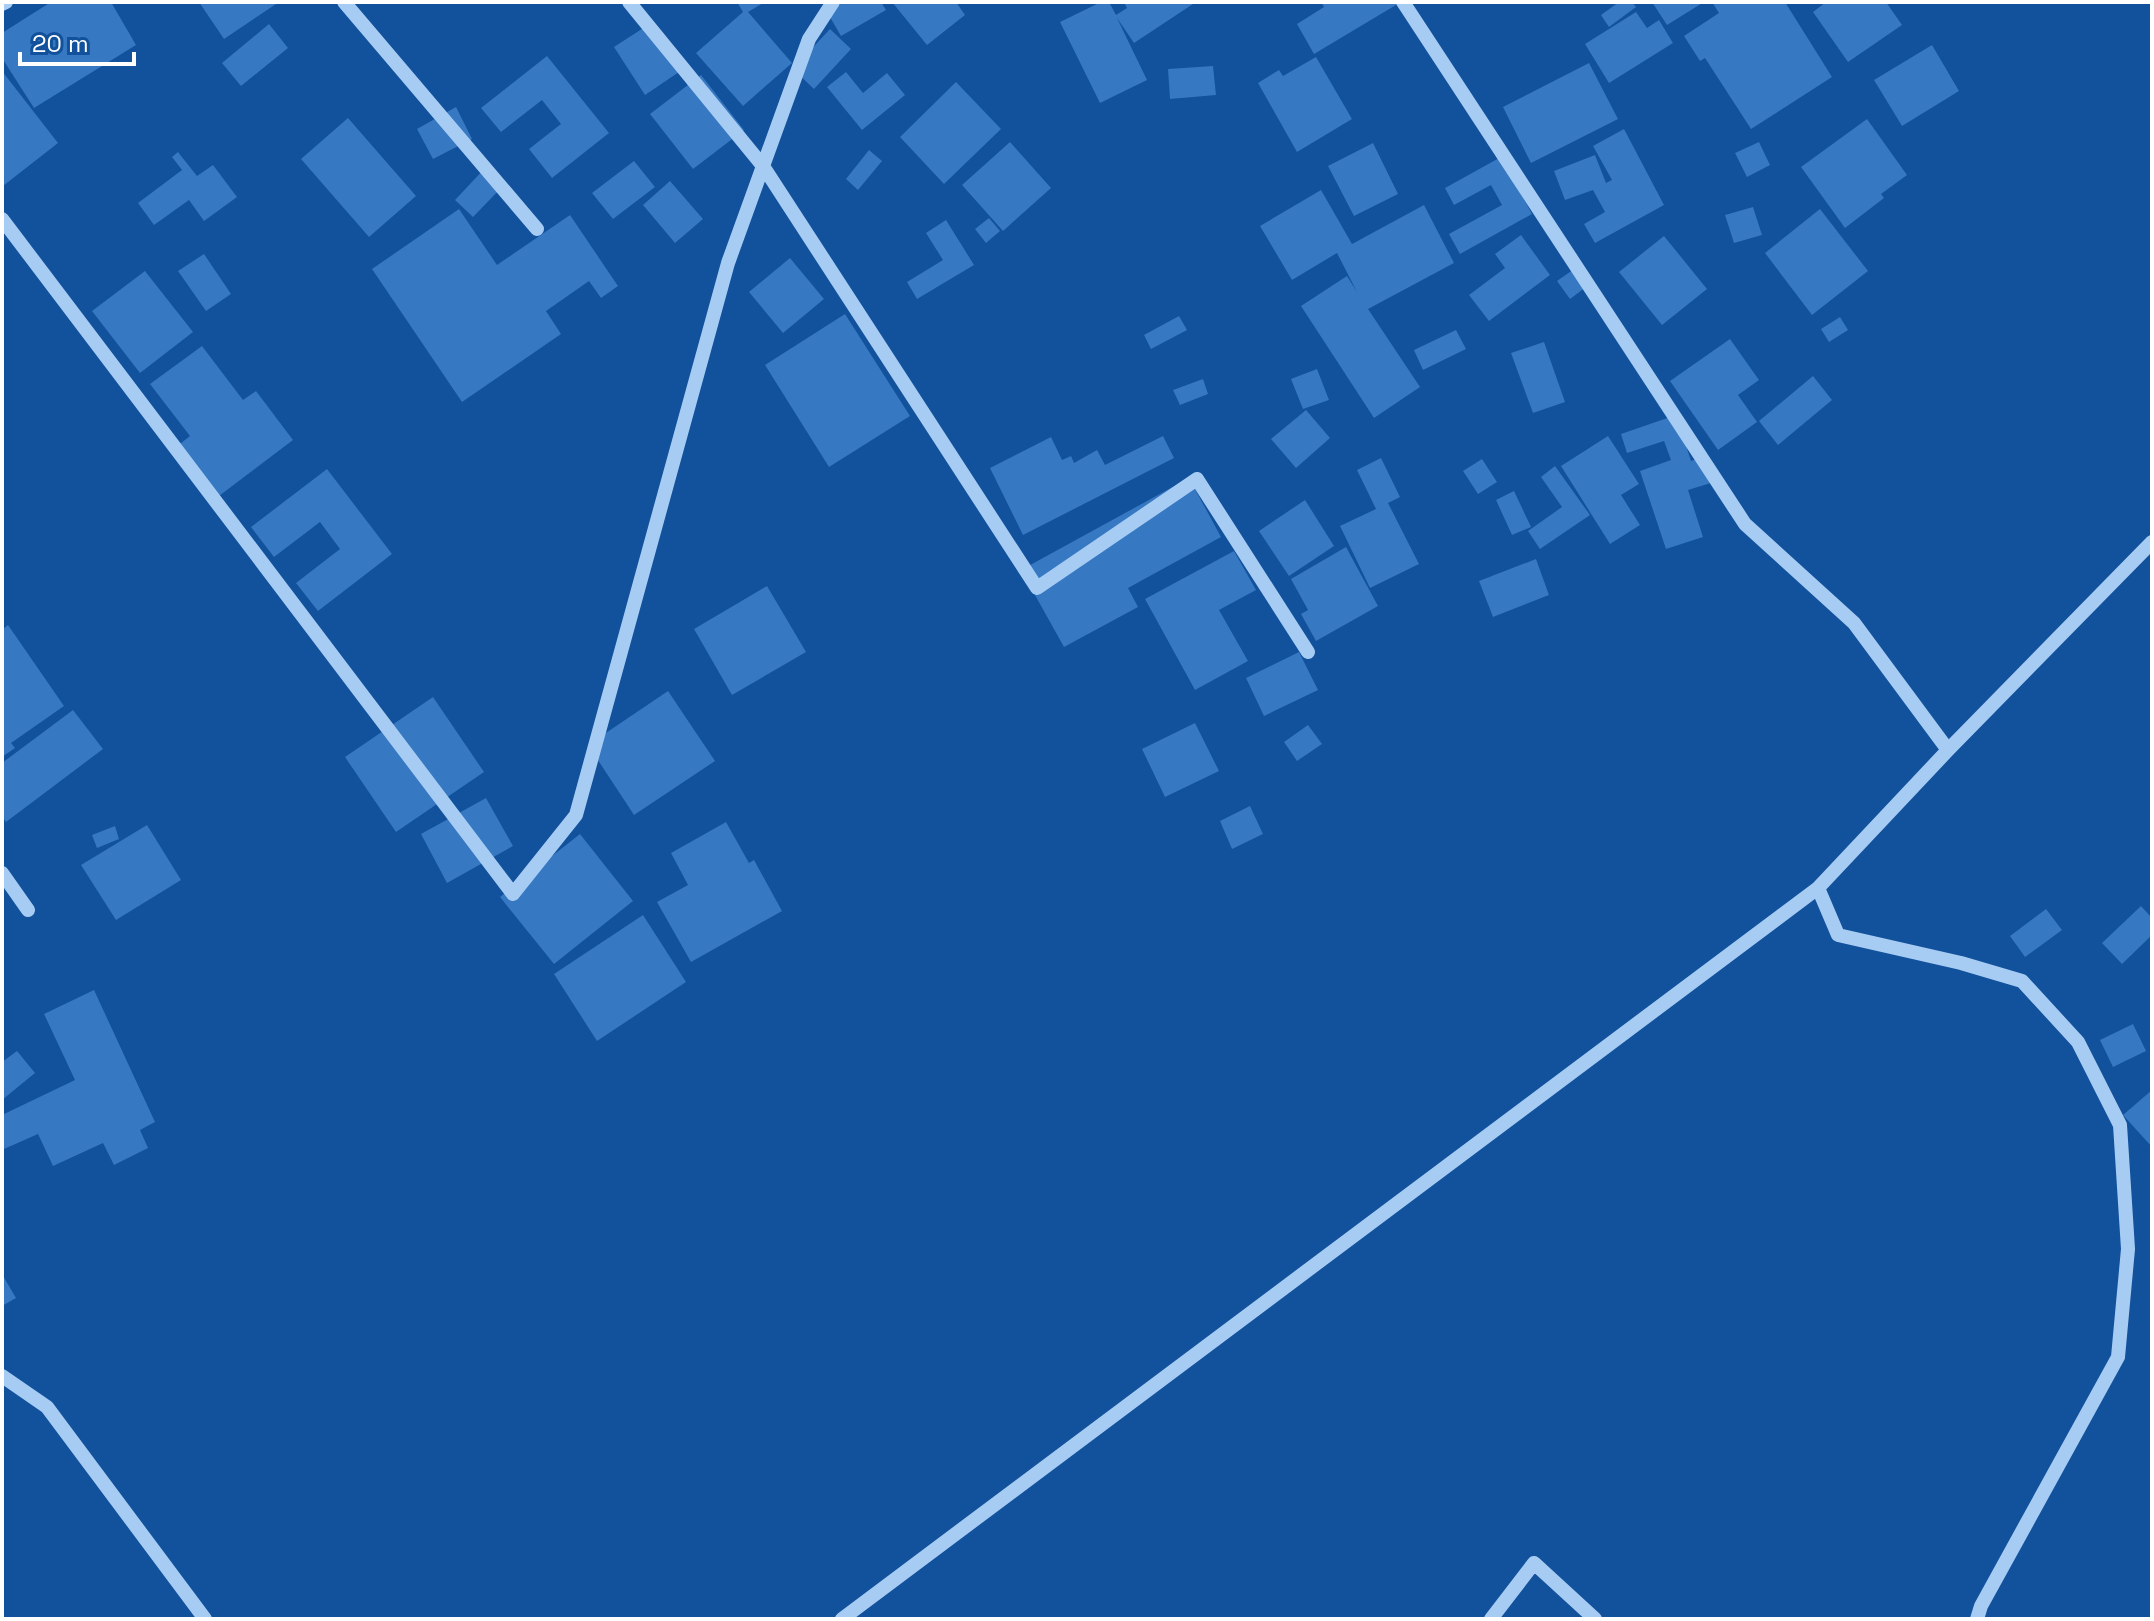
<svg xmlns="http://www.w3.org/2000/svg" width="2154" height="1621" viewBox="0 0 2154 1621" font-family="'Space Grotesk',sans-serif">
<rect width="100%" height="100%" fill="#12519b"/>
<path fill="#3678c1" d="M51 2H111L136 45 34 108 2 58V33Z
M199 2H279L224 39Z
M737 2H765L748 12 792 63 743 106 696 53 743 12Z
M844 2H881L886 10 841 36 827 12Z
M892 2H956L965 15 927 45Z
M1101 2H1109L1116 15 1127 8 1124 2H1196L1134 43 1117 18 1147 80 1100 103 1060 22Z
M1321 2H1401L1314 54 1297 24 1324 7Z
M1619 2H1632L1636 7 1609 27 1601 15Z
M1652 2H1704L1667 25Z
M1712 2H1785L1832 77 1751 129 1705 58 1700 61 1684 36 1719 13Z
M1826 2H1886L1902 25 1848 62 1813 12Z
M1636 12 1647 28 1659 20 1673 43 1609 83 1585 44Z
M651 23 682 70 645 95 614 47Z
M269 24 288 48 241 86 222 63Z
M830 29 851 49 814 89 793 69Z
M1932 45 1959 91 1902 126 1874 80Z
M547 56 609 133 552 178 529 149 561 124 542 100 501 132 481 108Z
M1316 57 1352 119 1297 152 1258 83 1279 70 1283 76Z
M1589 63 1618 119 1531 163 1503 107Z
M1213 66 1216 95 1170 99 1168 69Z
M2 71 58 143 3 186 2 184Z
M846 72 863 93 887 73 905 95 862 130 827 87Z
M701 75 744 130 693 169 650 114Z
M956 82 1001 129 944 184 900 137Z
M456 107 472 139 433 159 417 129Z
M348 118 416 196 369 237 301 159Z
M1867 119 1907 175 1881 194 1884 198 1845 228 1801 167Z
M1624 129 1664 205 1595 243 1584 224 1605 212 1593 190 1565 200 1554 171 1595 155 1606 183 1612 180 1593 146Z
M1010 142 1051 188 1003 231 962 185Z
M1759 142 1770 165 1747 177 1735 153Z
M1373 143 1398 194 1354 216 1328 166Z
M869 150 882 161 858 190 846 179Z
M178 152 197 176 213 165 237 197 204 221 189 200 154 225 138 203 182 170 172 157Z
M1501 157 1532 214 1460 254 1449 234 1502 205 1491 185 1454 205 1445 188Z
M634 161 655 187 613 219 592 193Z
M486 167 504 185 473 217 455 200Z
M670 181 703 219 675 243 643 205Z
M1321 190 1352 244 1424 205 1454 263 1368 309 1420 387 1374 418 1301 306 1347 276 1357 292 1337 253 1292 280 1260 226Z
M1753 207 1762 235 1734 243 1725 215Z
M459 209 497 265 570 215 618 286 601 298 589 281 546 311 561 334 462 402 372 269Z
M1820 209 1868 271 1812 315 1765 253Z
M989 218 1000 231 986 243 975 229Z
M946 220 974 265 917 299 907 282 943 260 926 233Z
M1521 235 1550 275 1489 321 1469 295 1505 268 1495 254Z
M1664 236 1707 289 1662 325 1619 272Z
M204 254 231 294 206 311 178 271Z
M790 258 824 299 783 333 749 292Z
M1577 267 1590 284 1570 299 1557 281Z
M145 271 193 332 140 373 92 311Z
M845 314 910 416 829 467 765 365Z
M1179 316 1187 330 1151 349 1144 335Z
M1840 317 1848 330 1829 342 1821 329Z
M1456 330 1466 349 1423 370 1414 350Z
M1730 339 1759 380 1738 395 1757 422 1718 450 1670 381Z
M1544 342 1565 402 1533 413 1511 353Z
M202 346 243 400 256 391 293 440 215 499 176 447 190 436 150 384Z
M1317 369 1329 400 1303 409 1291 379Z
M1813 376 1832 400 1778 445 1759 421Z
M1203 379 1208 394 1180 405 1173 390Z
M1306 410 1330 438 1296 468 1271 439Z
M1676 415 1691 461 1705 456 1714 482 1688 490 1703 537 1666 549 1640 471 1671 460 1664 441 1627 453 1621 434Z
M1163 436 1174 458 1023 535 990 468 1051 437 1062 460 1071 456 1074 463 1097 450 1105 465Z
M1608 436 1639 484 1621 495 1640 525 1610 544 1561 466Z
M1381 458 1400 497 1388 503 1419 564 1370 588 1340 526 1376 509 1357 470Z
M1482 459 1497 482 1478 494 1463 471Z
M1555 466 1590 515 1540 549 1528 531 1562 507 1541 477Z
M327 469 392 554 318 611 296 583 340 549 320 522 274 557 251 527Z
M1189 478 1221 537 1128 588 1138 607 1064 647 1021 570Z
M1514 491 1531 527 1512 535 1496 500Z
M1305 500 1334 546 1289 576 1259 531Z
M1346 547 1378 606 1316 641 1301 614 1308 610 1291 579Z
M1234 551 1256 590 1219 610 1248 661 1195 690 1145 599Z
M1536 559 1549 595 1493 617 1479 581Z
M767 586 806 652 732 695 694 629Z
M8 625 64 706 11 743 15 748 2 757V630Z
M1299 652 1318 690 1264 716 1246 678Z
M668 691 715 761 634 815 588 745Z
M433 697 484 772 396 832 345 757Z
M73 710 103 749 6 822 2 816V763Z
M1195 723 1219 771 1165 797 1142 749Z
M1308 725 1322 744 1297 761 1284 742Z
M486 798 513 846 447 883 421 834Z
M1250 806 1263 834 1232 849 1220 821Z
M726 822 749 863 754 860 782 911 691 962 657 902 688 885 671 853Z
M147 825 181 880 116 920 81 865Z
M115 826 119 839 97 848 92 835Z
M580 834 633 901 554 964 500 897Z
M2141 906 2152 918V935L2122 964 2102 943Z
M2046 909 2062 930 2025 957 2010 936Z
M643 915 686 982 597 1041 554 974Z
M94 990 155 1122 140 1130 148 1148 114 1165 103 1143 53 1166 38 1134 4 1149 2 1144V1115L75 1080 44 1014Z
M2133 1024 2146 1051 2113 1067 2100 1040Z
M17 1051 35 1073 2 1100V1062Z
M2152 1090V1147L2123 1115Z
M2 1274 16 1298 2 1306Z"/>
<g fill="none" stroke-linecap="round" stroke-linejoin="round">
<path stroke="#a7ccf4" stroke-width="14" d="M344 2 537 229
M629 2 763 166 1037 588 1197 479 1308 652
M1403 2 1745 524 1854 623 1948 750
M2 4 6 2
M2 219 513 894 576 815 728 263 809 39 833 2
M2 873 28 910
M1818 888 1838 935 1961 963 2022 981 2078 1042 2120 1125 2128 1249 2118 1357 1981 1606 1977 1619
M2 1376 47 1407 205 1619
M842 1619 1818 888 1948 750 2152 542
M1491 1619 1534 1563 1595 1619"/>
</g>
<rect width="2154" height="1621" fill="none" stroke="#ffffff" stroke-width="8"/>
<path d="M20 52v12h114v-12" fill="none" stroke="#ffffff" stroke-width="4"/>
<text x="32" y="52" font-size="24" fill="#ffffff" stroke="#12519b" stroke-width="6" paint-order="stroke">20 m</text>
</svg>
